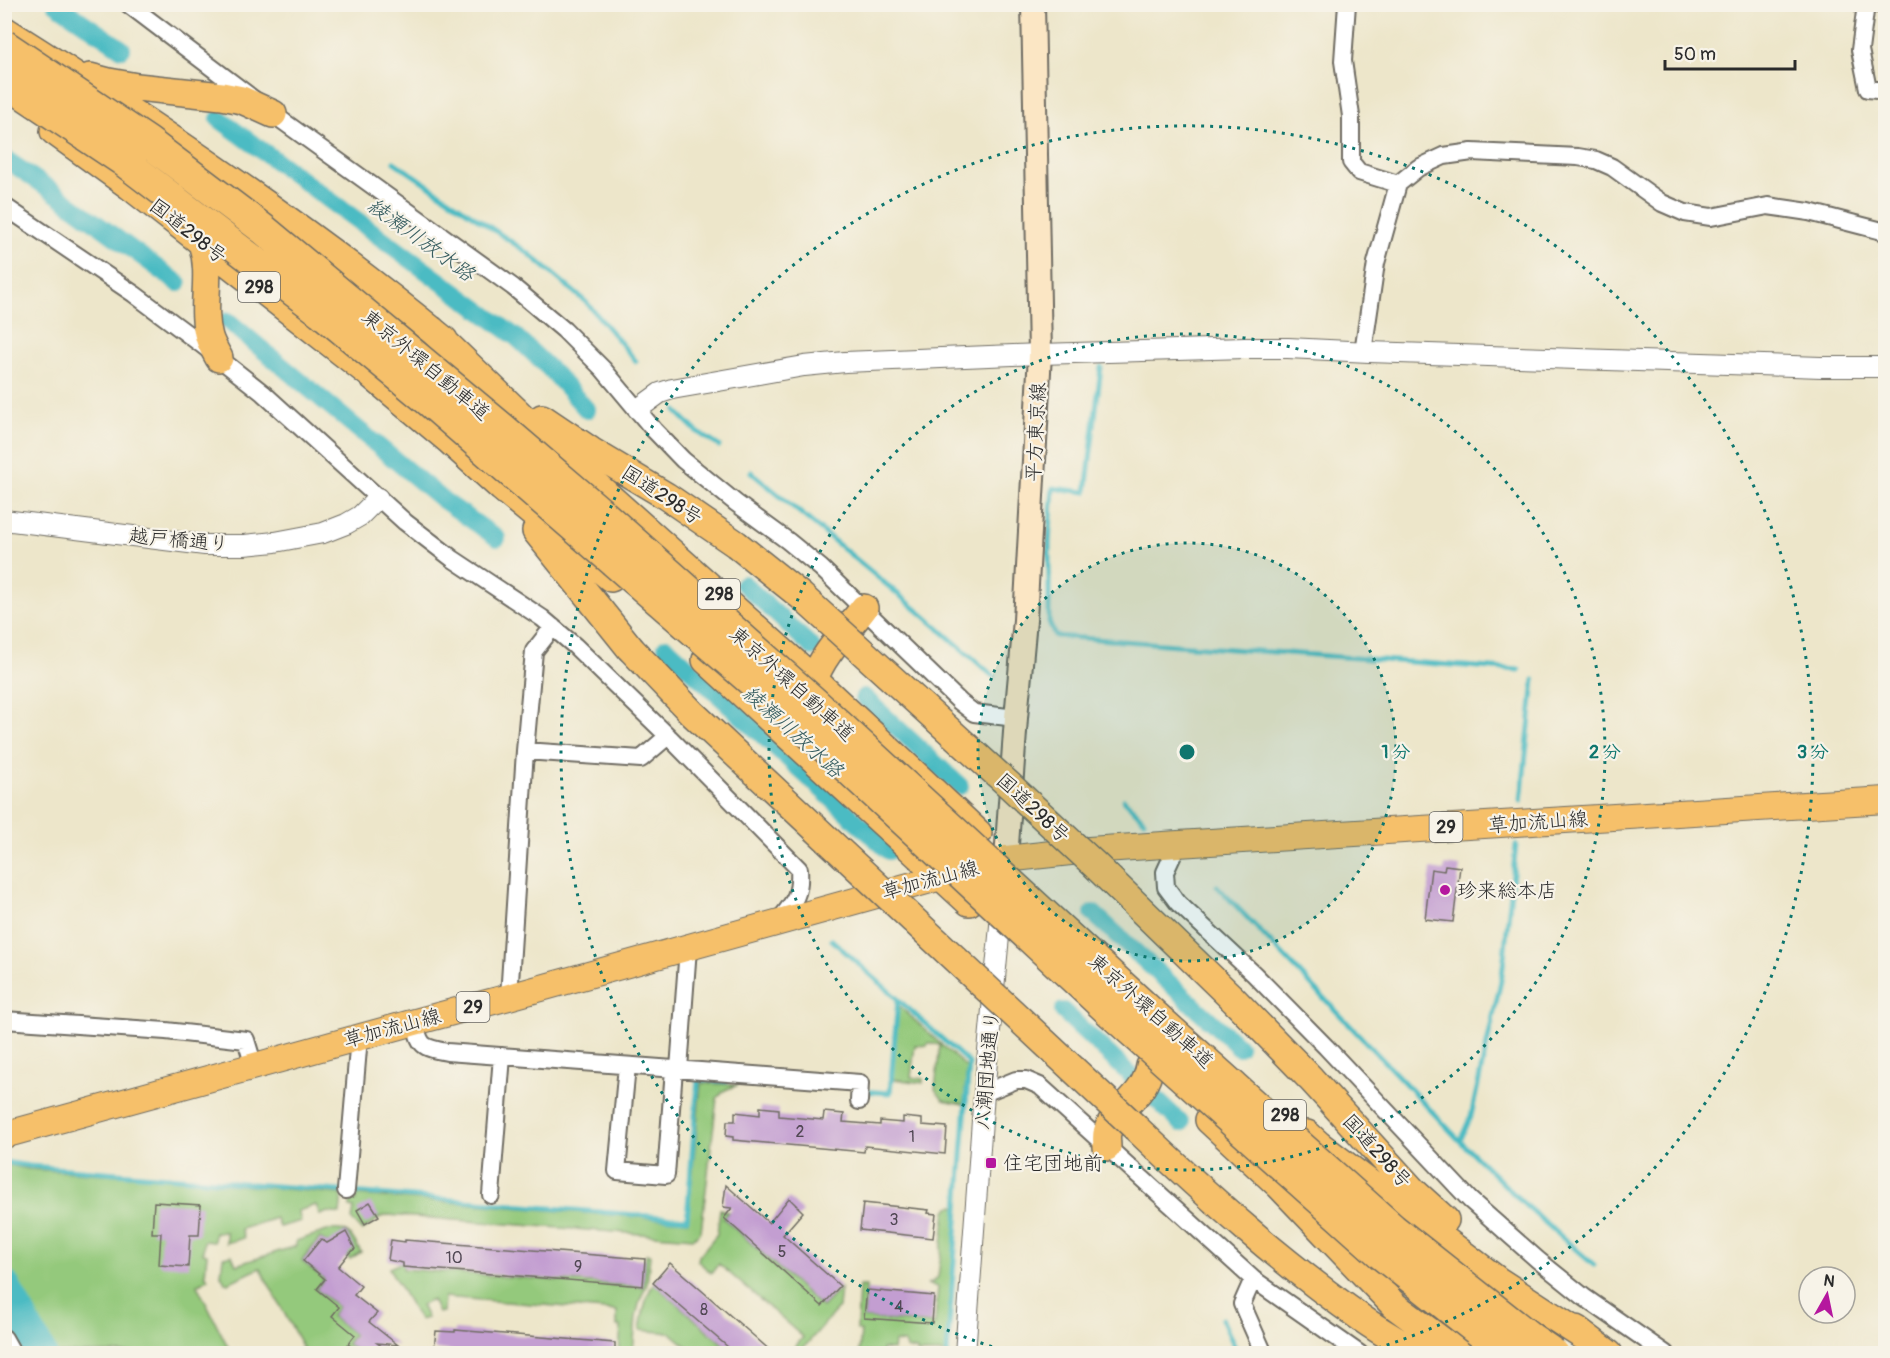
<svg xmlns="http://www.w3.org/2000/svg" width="1890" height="1358" viewBox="0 0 1890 1358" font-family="Pangolin,'Klee One',sans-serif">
<rect width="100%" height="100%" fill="#f7f3e8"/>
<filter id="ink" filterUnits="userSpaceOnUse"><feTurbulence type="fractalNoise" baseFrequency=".0167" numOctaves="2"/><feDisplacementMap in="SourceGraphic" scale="12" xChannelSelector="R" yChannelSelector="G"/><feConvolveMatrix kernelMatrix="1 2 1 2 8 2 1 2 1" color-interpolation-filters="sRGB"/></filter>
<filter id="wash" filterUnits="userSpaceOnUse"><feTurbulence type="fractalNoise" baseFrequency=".008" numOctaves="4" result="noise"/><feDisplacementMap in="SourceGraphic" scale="24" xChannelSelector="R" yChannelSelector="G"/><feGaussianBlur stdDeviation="1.35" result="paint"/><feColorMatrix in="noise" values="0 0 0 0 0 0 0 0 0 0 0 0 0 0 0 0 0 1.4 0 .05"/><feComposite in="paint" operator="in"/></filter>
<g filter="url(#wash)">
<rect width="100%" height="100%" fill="#ede6ca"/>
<path fill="#94c97b" stroke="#607a53" stroke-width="1.5" d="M898 1005 967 1068 964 1104 943 1100 935 1089 940 1045 928 1043 927 1046 915 1045 911 1077 923 1079V1083L892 1079Z
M701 1083 738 1085 725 1090 717 1098 701 1231 694 1238 388 1215 381 1217 362 1231 352 1220 354 1208 350 1207V1200L356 1201 357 1195 688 1221Z
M4 1164 29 1169 150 1177 342 1194 340 1214 328 1212 320 1215 316 1205 298 1211 301 1221 279 1227 276 1218 241 1229 244 1238 226 1243V1232H215L214 1242 204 1241 203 1253 207 1254 205 1274 208 1279 197 1285 231 1353H49L5 1273Z
M957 1206 946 1353H917V1350L908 1349 904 1343 894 1342 893 1350 882 1349V1353H859L861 1331 857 1330 859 1286H866L864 1318 935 1324 938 1287 927 1284 932 1283 938 1277 946 1211 949 1207Z
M720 1209 728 1212 723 1218 822 1307 841 1288 839 1307 800 1352 795 1347 803 1337 719 1264 711 1273 698 1261 699 1256 717 1234Z
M330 1230C350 1228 352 1237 361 1252L350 1259 320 1238 302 1261 324 1279 316 1289 338 1307 331 1316 354 1334 347 1344 359 1353H293L303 1348 260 1268 228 1283 225 1282 221 1275 223 1257 232 1255 236 1265 296 1246V1241Z
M646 1254 650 1255 647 1284 640 1300 636 1316 633 1353H619L621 1326H617V1311L444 1297 443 1312 438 1313 432 1300 421 1305 427 1318 419 1320 389 1268 403 1262V1269L643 1287Z
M662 1273 658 1287 733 1353H695L671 1333 640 1330C643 1311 647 1286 662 1273Z"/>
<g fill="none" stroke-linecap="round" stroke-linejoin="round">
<path stroke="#4cbbc3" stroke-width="5" d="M394 162 528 253 587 303 636 361
M1101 367 1086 492 1053 488 1049 543V622L1055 636 1519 670
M676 411 696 431 719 446
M751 472 922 614 993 676
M1124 800 1144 820
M1521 801 1534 680
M1217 886 1460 1141 1526 1206 1594 1265
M832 940 969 1063 947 1354
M861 1091 890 1093 898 999
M1460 1141 1471 1116 1502 976 1516 845
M4 1162 30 1166 687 1219 698 1079 726 1081
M1222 1319 1238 1354"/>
<path stroke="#4cbbc3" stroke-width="18" d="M56 4 122 49
M219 119 516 337 553 372 587 410
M4 158 51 190 178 283
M228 321 443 500 497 538
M744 584 812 647
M666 647 889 851
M864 697 960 786
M1093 913 1239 1047
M1063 1011 1181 1123"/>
<path stroke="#4cbbc3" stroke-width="32" d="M4 1286 41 1354"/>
</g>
<g id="blocks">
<path fill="#c39ed1" d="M1445 865 1460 867 1453 922 1425 919 1431 869 1444 871Z
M760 1107 779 1109V1116L823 1120 824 1112 844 1114 843 1122 880 1125V1121L903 1123V1117L922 1119V1125L947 1127 945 1154 865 1146 864 1152 733 1140V1137L726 1136 727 1121H735V1112L760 1115Z
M726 1185 769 1223 789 1198 803 1212 783 1235 840 1286 822 1306 724 1218 732 1208 723 1207Z
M154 1202 201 1205 199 1235H190L188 1267 159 1265 161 1233H152Z
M370 1202 379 1216 365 1224 357 1210Z
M863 1203 929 1210 928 1213 936 1214 933 1238 860 1230Z
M346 1232 355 1249 350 1252 338 1267 361 1286 354 1295 377 1313 369 1322 398 1345 377 1343 391 1353H360L348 1344 355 1335 332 1316 339 1307 317 1289 325 1279 303 1261 321 1239 327 1243Z
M391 1240 405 1242V1240L645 1259 643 1286 403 1267V1263L388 1260Z
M670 1263 755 1337 773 1353H735L653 1283Z
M867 1290 934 1296 932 1323 864 1318Z
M455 1330 615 1343V1353H453V1351L434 1349 436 1331 455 1332Z"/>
</g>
</g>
<g filter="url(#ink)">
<use href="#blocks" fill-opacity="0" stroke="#6f6c63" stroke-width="1.5"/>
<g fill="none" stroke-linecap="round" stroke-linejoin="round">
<g stroke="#6f6c63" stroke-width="20">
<path id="minor" d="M128 4 273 114 513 287 564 330 603 369 654 430 683 460 736 503 788 541 821 568 960 702 974 713 1016 718
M1347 4 1343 61 1351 116V162L1359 172 1398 184
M1866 4 1860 50 1868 89 1886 91
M1877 4 1886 5
M4 206 134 294 201 344 263 393 405 522 453 559 542 618 575 646 668 736 799 869C801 896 793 903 777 923
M1363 352 1376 263 1398 184 1418 168 1444 156 1472 152 1578 157 1596 160 1612 167 1662 203 1685 213 1711 217 1768 206 1809 212 1886 232
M525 751 641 759 668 736
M1178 844 1165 872 1166 887 1178 903 1254 974 1326 1047 1470 1200 1538 1260 1584 1297 1666 1354
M509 997 525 751 534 651 553 627
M4 1020 166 1031 246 1040 254 1066
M415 1022C420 1047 422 1047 447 1052L860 1083 859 1101
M627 1066 617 1171 666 1175 674 1069
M679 1069 688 948
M984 1093 1016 1080H1026L1040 1086 1253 1279 1360 1354
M346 1190 359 1037
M491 1195 502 1056
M1253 1279 1242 1304 1264 1354
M4 1338 13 1354"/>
</g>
<g stroke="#6f6c63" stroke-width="22">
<path id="tertiary" d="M638 409 660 393 672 389 804 366 845 362 1040 354 1245 348H1288L1369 352 1821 367H1886
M4 520 205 545H244L275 542 323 533 346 524 360 516 378 498
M965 1354 984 1093 1002 905"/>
</g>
<g stroke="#6f6c63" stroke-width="26">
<path id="secondary" d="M1006 859 1016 718 1025 620 1040 354 1033 4"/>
</g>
<g stroke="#6f6c63" stroke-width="28">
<path id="primary" d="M4 1135 415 1022 509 997 1006 859 1089 850 1178 844 1886 800"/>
</g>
<g stroke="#6f6c63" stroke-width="30">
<path id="trunk" d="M4 30C156 126 305 226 444 340
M90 77 109 82 137 87 222 96 242 100 273 114
M54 131 130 186 370 374 450 441 502 488 611 578
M202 243C213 276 200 306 209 337 211 344 215 351 219 358
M432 330 549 443 814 680 978 833
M542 418 591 451 666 496 736 544
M536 531 630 648
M706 660 969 902
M814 680C823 653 847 631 864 608
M1232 998 1311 1079 1414 1192 1445 1220
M1209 1120 1279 1185 1395 1306 1460 1354
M1136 1128C1208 1197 1282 1263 1364 1320 1381 1332 1400 1342 1418 1354
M1307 1134 1319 1145 1497 1280 1589 1340
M1107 1147C1107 1143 1106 1137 1107 1133 1112 1109 1145 1099 1150 1066
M1576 1329 1609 1354"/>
</g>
<use href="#minor" stroke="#fff" stroke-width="16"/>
<use href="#tertiary" stroke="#fff" stroke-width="20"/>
<use href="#secondary" stroke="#fbe6c4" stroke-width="22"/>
<use href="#primary" stroke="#f6c06b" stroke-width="26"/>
<use href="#trunk" stroke="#f6c06b" stroke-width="27"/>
<g stroke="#6f6c63" stroke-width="30" stroke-linecap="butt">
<path id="trunk-bridge" d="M736 544 801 596 1008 784 1095 865 1232 998
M630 648 692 713 1136 1128"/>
</g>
<g stroke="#6f6c63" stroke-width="33" stroke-linecap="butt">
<path id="motorway-bridge" d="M4 45 148 142 263 229 501 427 599 511 813 701 1156 1017 1393 1229 1531 1338 1554 1354
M4 81 122 160 321 312 430 402 788 713 1111 1013 1382 1255 1507 1354"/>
</g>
<use href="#trunk-bridge" stroke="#f6c06b" stroke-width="27"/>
<use href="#motorway-bridge" stroke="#f6c06b" stroke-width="30"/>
</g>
</g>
<circle cx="1187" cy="752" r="209" fill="#0f766e" fill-opacity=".12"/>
<g fill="none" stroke="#0f766e" stroke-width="3" stroke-dasharray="3 6">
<circle cx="1187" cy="752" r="209"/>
<circle cx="1187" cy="752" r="418"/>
<path d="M1009 1352A626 626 0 1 1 1365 1352"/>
</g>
<g fill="#b5179e" stroke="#f7f3e8" stroke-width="2">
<circle cx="1445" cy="890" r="6"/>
<rect x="985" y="1157" width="12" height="12" rx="3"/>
</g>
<g text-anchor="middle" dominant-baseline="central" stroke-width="4.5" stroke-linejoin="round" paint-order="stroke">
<g font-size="16" fill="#514854">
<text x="800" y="1132">2</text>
<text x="912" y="1137">1</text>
<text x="894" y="1220">3</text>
<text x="782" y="1252">5</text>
<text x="454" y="1258">10</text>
<text x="578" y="1267">9</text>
<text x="899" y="1307">4</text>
<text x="704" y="1310">8</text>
</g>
<g fill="#f7f3e8" stroke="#686764" stroke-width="1.5">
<rect x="238" y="272" width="42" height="30" rx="4.5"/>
<rect x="698" y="579" width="42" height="30" rx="4.5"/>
<rect x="1429.5" y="812" width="33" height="30" rx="4.5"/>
<rect x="456.5" y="992" width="33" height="30" rx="4.5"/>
<rect x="1264" y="1100" width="42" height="30" rx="4.5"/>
</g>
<g font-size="18" font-weight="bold" fill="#2b2b2b">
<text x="259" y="287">298</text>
<text x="719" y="594">298</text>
<text x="1446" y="827">29</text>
<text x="473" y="1007">29</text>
<text x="1285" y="1115">298</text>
</g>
<g font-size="20" fill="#2b2b2b" stroke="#f7f3e8">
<text transform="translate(188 231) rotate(38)">国道298号</text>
<text transform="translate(426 365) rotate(40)">東京外環自動車道</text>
<text transform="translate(1036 432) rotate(-87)">平方東京線</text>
<text transform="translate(662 495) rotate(33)">国道298号</text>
<text transform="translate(179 540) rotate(5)">越戸橋通り</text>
<text transform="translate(792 684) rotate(42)">東京外環自動車道</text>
<text transform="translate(1033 808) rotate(43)">国道298号</text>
<text transform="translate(1538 822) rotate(-4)">草加流山線</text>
<text transform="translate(930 880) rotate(-15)">草加流山線</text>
<text transform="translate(1151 1011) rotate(42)">東京外環自動車道</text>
<text transform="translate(392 1028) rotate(-15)">草加流山線</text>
<text transform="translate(987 1070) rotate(-85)">八潮団地通り</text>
<text transform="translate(1377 1151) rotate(48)">国道298号</text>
</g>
<g font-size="20" fill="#2b2b2b" stroke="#f7f3e8" text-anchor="start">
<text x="1457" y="890">珍来総本店</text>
<text x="1003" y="1163">住宅団地前</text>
</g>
<g font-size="21" font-style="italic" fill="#375d60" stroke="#f7f3e8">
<text transform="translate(421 240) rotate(36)">綾瀬川放水路</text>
<text transform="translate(793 732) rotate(42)">綾瀬川放水路</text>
</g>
</g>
<circle cx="1187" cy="752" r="9" fill="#0f766e" stroke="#f7f3e8" stroke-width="3"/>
<g font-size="18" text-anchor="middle" font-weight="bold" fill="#0f766e" stroke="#f7f3e8" stroke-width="4.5" stroke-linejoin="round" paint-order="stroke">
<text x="1396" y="758">1 分</text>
<text x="1605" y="758">2 分</text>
<text x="1813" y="758">3 分</text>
</g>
<rect width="1890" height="1358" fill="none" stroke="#f7f3e8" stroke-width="24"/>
<g transform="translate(1827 1295) rotate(9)"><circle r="28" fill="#f7f3e8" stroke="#a5a39c" stroke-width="1.5"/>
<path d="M0-4.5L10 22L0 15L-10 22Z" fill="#b5179e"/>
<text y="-9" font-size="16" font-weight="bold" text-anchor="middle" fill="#2b2b2b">N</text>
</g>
<path d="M1665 60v9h130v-9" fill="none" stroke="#2b2b2b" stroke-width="3"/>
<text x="1674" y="60" font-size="18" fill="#2b2b2b" stroke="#f7f3e8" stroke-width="4.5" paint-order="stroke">50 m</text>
</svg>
